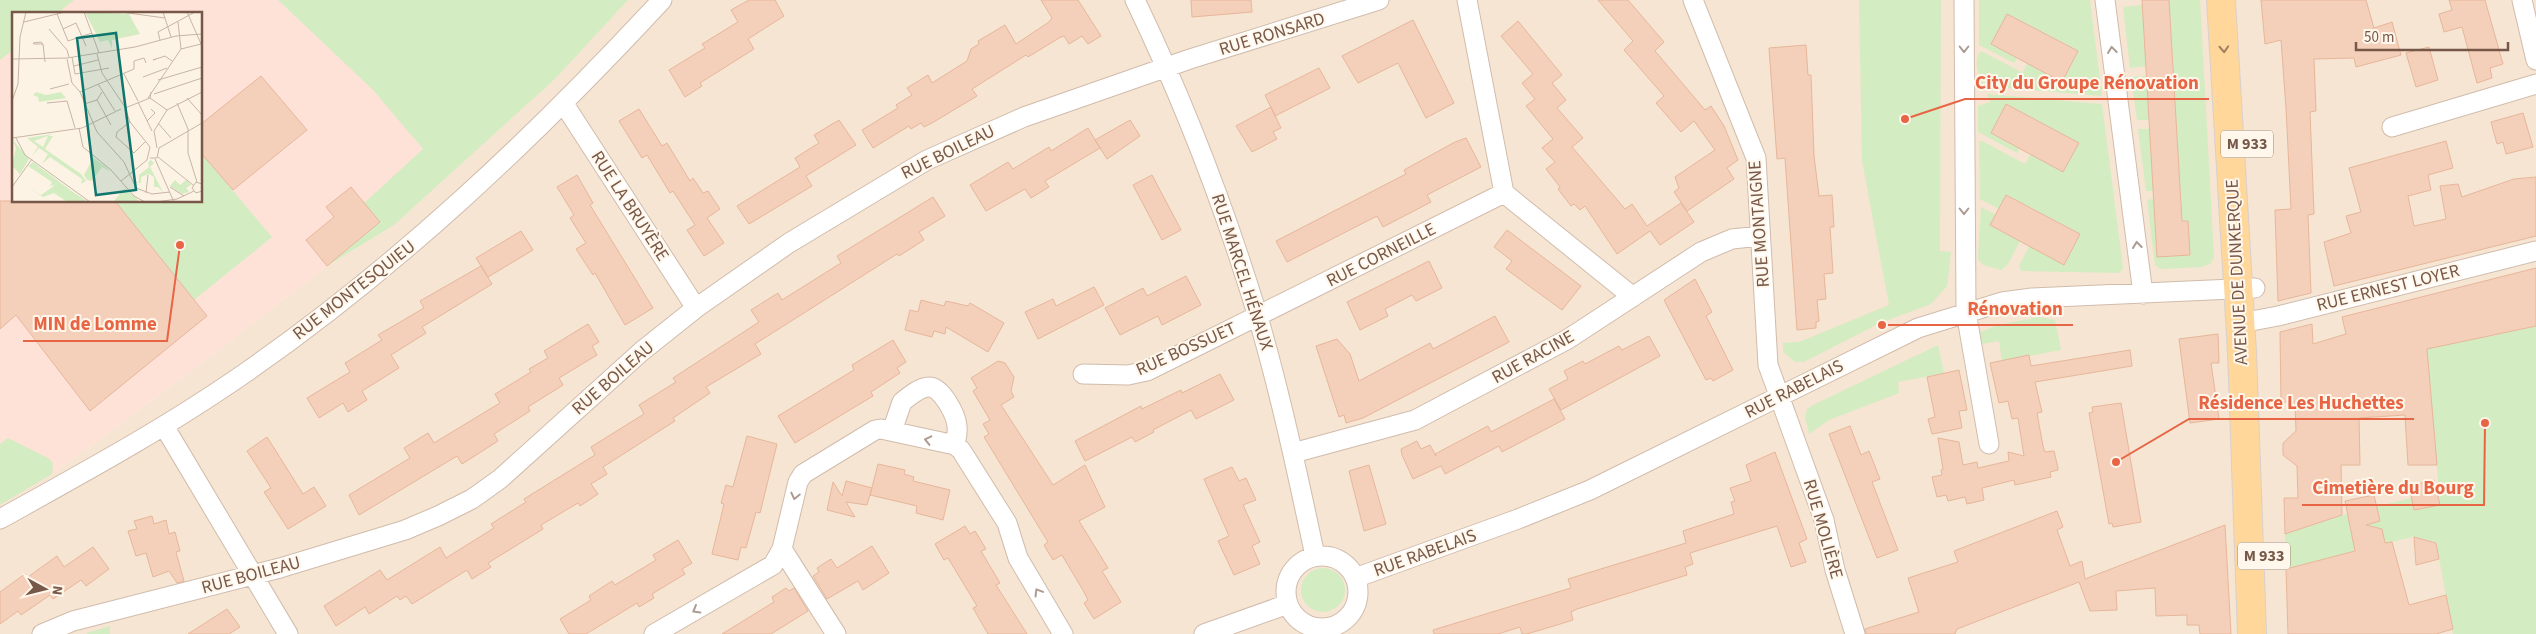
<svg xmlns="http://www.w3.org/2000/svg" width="2536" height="634" viewBox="0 0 2536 634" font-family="'Source Sans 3',sans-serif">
<rect width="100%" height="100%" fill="#fdf3e4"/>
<path fill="#f5e5d2" d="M628 0H2536V634H0V505L52 474 193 370 327 266 394 225 555 79Z"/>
<path fill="#fee2d7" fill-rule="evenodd" d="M0 0H628L555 79 394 225 327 266 193 370 52 474 0 505ZM14 14H201V201H14Z"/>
<path fill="#d4ecc2" d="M0 0H74L57 14H14V49L0 60Z
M278 0H628L555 79 394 225 327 266 379 222 364 203 423 149 373 90Z
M1859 0H1941L1940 251 1951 252 1947 286 1931 304 1880 323 1804 362H1795L1783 352V343L1799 342 1889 305 1862 161Z
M1979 0H2090L2102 96 1984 86C1979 76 1972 61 1981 51L2023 73 2027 63 2062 82 2078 51 2007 14 1991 44 2017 58 2014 63 1979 45Z
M2169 0H2200L2214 258 2210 264 2202 267 2161 269 2155 265 2147 200 2154 199 2190 255 2188 221H2182Z
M2142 5 2146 66 2130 68 2123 7Z
M2147 76 2149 120H2137L2131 77Z
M1987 94 2102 104 2123 268 2119 273 2021 271 2019 266 2029 246 2064 264 2080 234 2007 195 1999 209 1980 199 1979 141H1982L2025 164 2031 154 2063 172 2079 143 2006 104 1991 133 2019 148 2017 153 1978 132V106L1990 102Z
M2138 129H2150L2154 191H2146Z
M201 153 272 237 194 300 115 201H201Z
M1981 207 1996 215 1991 225 2020 241 2008 264 2001 270 1983 265 1978 259Z
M2039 317 2055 320 2061 350 2002 361 1999 341 1982 344 1980 332 1998 325Z
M2536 326V634H2453L2436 542 2412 537 2286 569 2285 534 2319 523V521L2439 491 2427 349Z
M1938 345 1944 373 1898 382 1899 393 1829 420 1809 434 1805 417 1807 409 1813 405Z
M8 438 48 458 53 463 52 474 0 505V444Z
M1301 590a22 22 0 1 1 44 0a22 22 0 1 1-44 0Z
M110 626V634H87V633Z"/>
<path fill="#f4d0ba" stroke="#e7b69a" d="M749 0H775L784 16 748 39 754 49 700 83 702 86 685 97 669 70 705 48 702 44 738 22 731 10Z
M1041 0H1078L1101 36 1088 44 1082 36 1069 44 1064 36 1059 38 1028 57 1026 55 972 89 977 96 932 123 924 127 921 123 911 129 909 126 873 148 862 130 898 108 896 105 912 95 907 88 928 75 932 83 967 61 971 49 979 44 978 41 1005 25 1016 44 1049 22 1052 18Z
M1191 0H1251L1252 12 1192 17Z
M1598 0H1628L1664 42 1655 51 1705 110 1711 106 1724 126 1738 160 1727 168 1734 179 1687 211 1674 192 1679 188 1675 177 1715 150 1694 121 1681 132 1656 103 1664 96 1624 50 1633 41Z
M2142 0H2169L2182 221H2188L2190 255 2157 257Z
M2261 0H2366L2374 28 2392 22 2401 55 2356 67 2354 58 2314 59 2316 111 2310 112 2314 214 2308 215 2311 293 2278 301 2275 210 2291 209 2286 108 2281 40 2265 44Z
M2449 0H2485L2503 64 2490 68 2492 78 2477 83 2462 27 2444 32 2439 14 2452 10Z
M2007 14 2078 51 2062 82 1991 44Z
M1413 20 1454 103 1426 118 1398 63 1358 83 1342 56Z
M1518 21 1562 75 1552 83 1566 100 1557 108 1583 138 1572 147 1625 209 1632 204 1647 226 1681 203 1694 222 1660 245 1650 231 1617 254 1585 206 1580 210 1574 204 1571 206 1558 189 1560 187 1546 169 1555 162 1542 148 1553 139 1526 106 1535 99 1522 83 1533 74 1501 36Z
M1806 45 1808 75H1811L1814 156 1819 196 1832 195 1834 227H1830L1833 273 1824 274 1826 299 1817 300 1819 321 1816 322V328L1797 330 1785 158 1777 159 1769 48Z
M2429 47 2438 80 2416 87 2406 53Z
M1319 68 1330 88 1275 116 1265 95Z
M261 76 307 130 233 190 201 153V124Z
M2006 104 2079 143 2063 172 1991 133Z
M1271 107 1281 128 1273 132 1277 139 1252 152 1236 126Z
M639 109 662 146 667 143 690 181 693 178 703 193 708 191 720 209 707 218 724 243 704 256 687 230 695 225 673 191 670 193 647 155 642 158 619 121Z
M2523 113 2533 147 2506 154 2503 142 2497 144 2491 122Z
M839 120 856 145 806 176 812 186 749 224 737 206 800 167 795 158 819 143 814 135Z
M1130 120 1140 136 1107 159 1095 140Z
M1088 128 1100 148 1045 181 1049 187 1031 198 1025 189 986 211 970 185 1008 162 1013 169 1049 147 1051 151Z
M1466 138 1481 167 1427 195 1431 202 1383 227 1377 216 1287 262 1276 241 1406 174 1404 170 1455 142Z
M2446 141 2453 168 2428 175 2431 190 2408 196 2414 226 2446 219 2440 186 2458 184 2462 197 2514 179 2536 177V236L2334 286 2324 242 2351 233 2346 216 2361 212 2349 168Z
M577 175 593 203 590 205 653 308 625 325 595 273 593 275 576 249 586 243 570 218 574 215 557 187Z
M1152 175 1181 230 1162 240 1133 185Z
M351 187 380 222 327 266 306 240 334 217 326 207Z
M2006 195 2080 234 2064 265 1990 225Z
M933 197 945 216 919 232 924 240 899 256 897 254 755 344 761 354 706 387 710 393 673 418 675 421 603 467 607 474 591 484 598 494 580 506 578 503 541 525 543 529 488 563 491 567 472 579 467 570 412 604 406 596 400 600 397 596 369 614 365 607 336 626 324 606 380 570 387 580 440 547 446 558 494 528 491 524 526 502 524 499 595 455 591 447 644 414 639 405 676 382 673 378 759 322 751 310 778 293 782 300 841 263 837 256Z
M0 201H115L207 316 90 411 16 315 0 329Z
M1507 230 1581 286 1562 310 1506 269 1512 261 1494 247Z
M521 231 533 250 488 277 476 258Z
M1429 261 1442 288 1416 301 1412 295 1385 309 1388 316 1360 330 1347 302Z
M481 266 492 284 422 327 426 333 391 355 399 368 362 391 367 400 348 412 343 403 319 418 307 398 350 372 345 363 382 340 378 335 424 308 420 301Z
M2536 268V326L2427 349 2437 465H2408L2405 415 2359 418 2360 465H2341L2342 515 2285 534 2284 498H2298L2297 466 2283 455V443L2296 431 2295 402H2281L2280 332 2312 324 2313 344 2346 334 2342 317Z
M1186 276 1201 305 1162 325 1158 316 1120 335 1105 308 1143 288 1147 296Z
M1695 279 1712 312 1706 316 1733 370 1713 381 1711 378 1706 380 1664 300Z
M1094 287 1104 305 1038 339 1025 312 1053 299 1056 306Z
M921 300 944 306 946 301 968 306 970 303 1004 323 988 352 946 327 945 334 934 331 932 337 905 330 910 310 918 312Z
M1495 316 1509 342 1363 418 1346 423 1344 415 1339 417 1316 346 1337 339 1350 354 1359 381 1430 343 1433 349Z
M588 324 599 342 592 346 597 355 559 378 563 385 528 407 530 411 494 434 498 441 462 464 457 456 359 515 349 495 410 458 404 448 428 433 434 443 500 403 495 394 531 372 529 369 548 358 544 351Z
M2218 334 2219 363H2211L2219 419 2190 423 2179 339Z
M1649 336 1660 356 1561 410 1549 389 1568 379 1564 371 1583 361 1585 364 1619 346 1622 350Z
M893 340 906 362 897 368 900 373 871 392 873 396 795 443 778 416 854 370 852 365Z
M2130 350 2132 366 2035 382 2042 412 2037 413 2043 446 2045 452 2054 451 2058 468V470L2050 472 2051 477 2015 485 2014 480 1982 488 1984 500 1967 504 1965 497 1948 501 1946 495 1937 497 1932 477 1942 475 1941 470 1943 469 1938 438 1959 442 1963 465 1977 462 1978 468 2009 461 2008 452 2024 456 2018 418 2012 419 2008 401 1999 403 1990 363 2029 355 2031 366Z
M998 361 1005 363 1014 377 1011 391 1014 397 1001 405 1053 485 1085 465 1105 507 1079 521 1108 568 1102 571 1121 602 1094 619 1084 603 1088 600 1084 592 1062 555 1053 560 1044 545 1048 542 984 437 989 434 983 424 990 420 973 391 977 388 971 378Z
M1959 370 1967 410 1959 411 1962 428 1932 434 1928 419 1935 417 1927 377Z
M1220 374 1234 400 1196 419 1191 410 1153 430 1154 432 1135 442 1132 437 1085 461 1075 441 1141 406 1142 409 1181 390 1182 393Z
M1554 399 1565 419 1502 452 1499 446 1445 474 1441 466 1413 479 1402 455 1401 449 1417 441 1421 449 1430 445 1436 456 1435 454 1488 426 1491 432Z
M2121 403 2141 522 2113 527 2112 523 2109 524 2089 413 2093 412 2092 407Z
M1850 426 1861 455 1869 451 1880 479 1872 482 1898 550 1877 558 1829 434Z
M747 436 777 444 760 513 756 512 746 548 741 547 738 560 712 554 724 504 721 503 726 485 733 487Z
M267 437 303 494 314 487 326 506 288 529 264 492 271 488 247 451Z
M1775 452 1807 539 1799 543 1806 562 1791 567 1777 526 1690 553 1693 564 1685 567 1687 575 1577 609 1571 612 1573 620 1547 628 1527 634H1522L1520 627 1498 634H1434L1433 630 1571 588 1568 579 1686 543 1683 531 1734 514 1731 502 1735 501 1730 488 1751 481 1746 465Z
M878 464 905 470 904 474 914 477 913 481 950 490 943 520 916 513 917 506 870 495Z
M1369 465 1386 524 1364 531 1349 471Z
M1232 467 1239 481 1246 478 1256 500 1243 505 1260 542 1252 546 1260 564 1234 575 1218 541 1229 536 1204 479Z
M2434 480 2440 505 2414 510 2409 486Z
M846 481 872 488 867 505 846 502 855 517 827 510 833 482 842 496Z
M2374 495 2380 521 2366 525 2382 529 2385 543 2392 542 2409 605 2446 595 2453 629 2436 634H2288L2286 569 2355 551 2345 501Z
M2057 511 2063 527 2057 530 2070 566 2082 561 2085 579 2225 525 2231 634H2200L2199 625H2187V615L2156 616 2155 588 2116 591 2117 610 2090 611 2079 582 1957 629 1955 634H1866L1865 629 1919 612 1908 578 1958 562 1954 551Z
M152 516 154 524 166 520 169 534 175 532 180 551 176 552 184 581 177 583 169 571 153 577 146 553 136 556 128 531 137 529 134 521Z
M965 526 970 534 975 531 986 549 981 551 1000 583 996 585 1027 634H988L973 608 977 606 948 558 944 560 935 544Z
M2414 537 2436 543 2439 559 2416 565Z
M678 540 692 563 682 569 685 574 652 594 654 598 639 607 637 603 586 634H569L560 619 591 600 589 596 612 581 615 585 656 560 653 555Z
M872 546 889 573 863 590 858 581 827 599 813 576 819 572 817 568 831 559 837 568Z
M93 547 109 569 86 586 81 580 53 599 50 595 21 615 18 611 0 624V592L25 574 28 577 57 556 64 567Z
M786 588 789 591 794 588 808 611 771 634H722L774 602 772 597Z
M227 609 240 627 229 634H188Z"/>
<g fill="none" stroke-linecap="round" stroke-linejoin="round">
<g stroke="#d1bcac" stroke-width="21">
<path id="minor" d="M1135 0C1184 102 1225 208 1258 317 1281 396 1298 476 1315 556
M1467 0 1504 193 1633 297
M1693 0 1756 158 1768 365 1824 520 1835 570 1855 634
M1964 0 1966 312 1989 444
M2105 0 2143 294
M2522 0 2536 60
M564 104 696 308
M2392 127 2536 84
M2241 323 2278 316 2536 251
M1083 374 1128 375 1147 371 1504 193
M164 426 288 634
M892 431 902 402C908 397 920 387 929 387 942 387 956 415 957 426 958 433 956 439 955 445
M1293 453 1415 420 1568 339 1701 252 1732 239 1760 236
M0 519C83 473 166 428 245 373 399 266 534 138 662 0
M782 549 836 634
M1286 592a36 36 0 1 1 72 0a36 36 0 1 1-72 0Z
M1355 578 1518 519 1590 490 1918 328 2002 302 2032 298 2255 288
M42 634 73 621 280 568 405 530 438 516 472 499 500 479 642 351 696 308 789 243 927 160 1024 117 1190 59 1379 0
M654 634 773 565 782 549 798 482 803 474 875 430 881 429 955 445 961 450 1007 523 1018 558 1063 634
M1204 634 1288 604"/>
</g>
<g stroke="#d9d0cc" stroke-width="30">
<path id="primary" d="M2221 0 2242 352 2252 634"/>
</g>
<use href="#minor" stroke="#fff" stroke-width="19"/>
<use href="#primary" stroke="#ffd79a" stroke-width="28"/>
</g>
<defs><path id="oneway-chevron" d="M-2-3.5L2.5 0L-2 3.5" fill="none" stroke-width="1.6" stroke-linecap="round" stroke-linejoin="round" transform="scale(1.25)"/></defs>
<g stroke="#ad9b91">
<use href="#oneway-chevron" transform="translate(1964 49) rotate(90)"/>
<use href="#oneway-chevron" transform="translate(2112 50) rotate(-97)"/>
<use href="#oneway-chevron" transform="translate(1964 211) rotate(90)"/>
<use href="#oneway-chevron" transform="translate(2137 245) rotate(-97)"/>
<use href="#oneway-chevron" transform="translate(928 440) rotate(-167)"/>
<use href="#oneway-chevron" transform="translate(795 496) rotate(103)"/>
<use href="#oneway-chevron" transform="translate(1038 592) rotate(-121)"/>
<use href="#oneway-chevron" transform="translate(696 610) rotate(150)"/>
</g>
<use stroke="#a07e61" href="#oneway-chevron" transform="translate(2224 49) rotate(87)"/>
<g text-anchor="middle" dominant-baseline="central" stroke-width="4" stroke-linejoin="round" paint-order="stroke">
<g fill="#fff7eb" stroke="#a08879" stroke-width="1">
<rect x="2221" y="130.5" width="52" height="27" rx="4"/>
<rect x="2238" y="542.5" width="52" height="27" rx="4"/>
</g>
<g font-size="16" font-weight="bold" fill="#775848">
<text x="2247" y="144">M 933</text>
<text x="2264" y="556">M 933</text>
</g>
<g font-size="18" fill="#775848" stroke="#fff7eb">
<text transform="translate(1272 34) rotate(-17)">RUE RONSARD</text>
<text transform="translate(948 152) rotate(-26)">RUE BOILEAU</text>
<text transform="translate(630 206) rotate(57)">RUE LA BRUYÈRE</text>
<text transform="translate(1759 224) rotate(-94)">RUE MONTAIGNE</text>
<text transform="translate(1381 255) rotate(-27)">RUE CORNEILLE</text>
<text transform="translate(1242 272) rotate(72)">RUE MARCEL HÉNAUX</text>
<text transform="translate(2237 272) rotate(-93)">AVENUE DE DUNKERQUE</text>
<text transform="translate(2388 288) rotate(-14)">RUE ERNEST LOYER</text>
<text transform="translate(354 290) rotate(-38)">RUE MONTESQUIEU</text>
<text transform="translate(1186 349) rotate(-24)">RUE BOSSUET</text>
<text transform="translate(1533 357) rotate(-29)">RUE RACINE</text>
<text transform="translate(613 378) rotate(-41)">RUE BOILEAU</text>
<text transform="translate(1794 389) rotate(-27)">RUE RABELAIS</text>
<text transform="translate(1823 529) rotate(74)">RUE MOLIÈRE</text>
<text transform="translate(1425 553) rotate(-20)">RUE RABELAIS</text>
<text transform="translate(251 575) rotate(-15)">RUE BOILEAU</text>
</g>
</g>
<g transform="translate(12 12)">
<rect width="190" height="190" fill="#fdf3e4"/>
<path d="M73 0 117 2 128 22 100 28V37L96 28 88 30ZM24 80 34 83 49 80 54 86 27 90 26 85 21 83ZM41 122 22 129 31 135 36 124H41L33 137 69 162 74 169 69 172 70 167 38 145 30 152 36 142 27 136 19 145 26 135 15 126ZM0 127 17 147 8 162 0 154 4 136ZM78 143 95 156 98 160 90 155 80 169 75 168 72 163 80 148ZM139 148 142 151 138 155 151 180 146 175H142V165L137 162 129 165V171H122L127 170V163L137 155 136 150ZM21 150 61 180 76 190H55L42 181 31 185 16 175 29 183 43 173 38 174 40 170 16 154ZM163 168 168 173 174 168 179 173 174 176 177 180 170 182 158 174ZM113 176 126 188V190H101Z" fill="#d4ecc2"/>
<path fill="none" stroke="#c7b5a6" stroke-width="1" d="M72 0 87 41M109 0 153 6M151 0 159 25M175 0 190 34M45 2 56 29 80 21M12 10 53 0M166 10 169 37M37 17 55 38 57 45M51 17 64 11 74 34M148 28 146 20 183 0M29 30 31 32H22L21 31ZM31 32 33 50M169 37 189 32M85 42 90 61 113 95 118 110 138 135M60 45 63 62 97 56M0 47 55 46 123 35 164 24 190 22M55 47 60 71 68 80 85 120 112 150 124 176 140 182 158 180M144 47 141 48 153 44 160 49M62 54 86 48M112 62 126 89M131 65 155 56M146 68 190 55M86 72 103 99M38 77 57 72M68 80 122 57V49L132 46 134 51M142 82 190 66M136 86 169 37M138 86 155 98M175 86 190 103M85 88 99 113M0 89 6 72 8 25 14 0M126 90 140 119M35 91 55 89 63 116M165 91 176 117V141L185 170M72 92 85 88 90 80M113 96 138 86 139 80M135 109 143 101 139 97M118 110 105 120 104 125 122 141 133 130M146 111 159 126M67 116 71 135 99 158 122 184 133 190M0 126 70 116 109 97M4 126 13 143 78 190M145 136 142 119 155 98 190 80M147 136 190 111M146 145 181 173M138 146H145L147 136M143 147 162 190M109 169 135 148 138 135M190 172 184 170 180 176 184 181 190 179M0 175 20 147M158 175 172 184M134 181 136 163M144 190 165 187 182 179"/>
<path fill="#0f766e" fill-opacity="0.15" stroke="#0f766e" stroke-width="2.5" d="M104 21 124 178 84 183 65 26Z"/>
<rect width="190" height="190" fill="none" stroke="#775848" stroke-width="2.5"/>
</g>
<path fill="none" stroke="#e76544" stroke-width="2" d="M1905 119L1965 99H2209M1882 325L1957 325H2073M180 245L167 341H23M2116 462L2189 419H2414M2485 423L2484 505H2302"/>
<g fill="#e76544" stroke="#fff7eb" stroke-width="2">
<circle cx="1905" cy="119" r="5"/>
<circle cx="1882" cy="325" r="5"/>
<circle cx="180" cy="245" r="5"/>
<circle cx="2116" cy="462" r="5"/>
<circle cx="2485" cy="423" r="5"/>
</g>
<g font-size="19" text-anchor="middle" font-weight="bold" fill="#e76544" stroke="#fff7eb" stroke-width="4" stroke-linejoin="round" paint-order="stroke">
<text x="2087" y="89">City du Groupe Rénovation</text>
<text x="2015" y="315">Rénovation</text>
<text x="95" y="330">MIN de Lomme</text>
<text x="2301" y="409">Résidence Les Huchettes</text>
<text x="2393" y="494">Cimetière du Bourg</text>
</g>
<g transform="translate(45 589) rotate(97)" stroke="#fff7eb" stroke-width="4" paint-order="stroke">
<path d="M0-4L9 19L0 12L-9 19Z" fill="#775848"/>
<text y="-8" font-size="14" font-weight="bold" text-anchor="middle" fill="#775848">N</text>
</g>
<path d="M2356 42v8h152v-8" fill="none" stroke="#775848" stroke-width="2.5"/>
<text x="2364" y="42" font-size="15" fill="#775848" stroke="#fff7eb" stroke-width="4" paint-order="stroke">50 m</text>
</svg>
